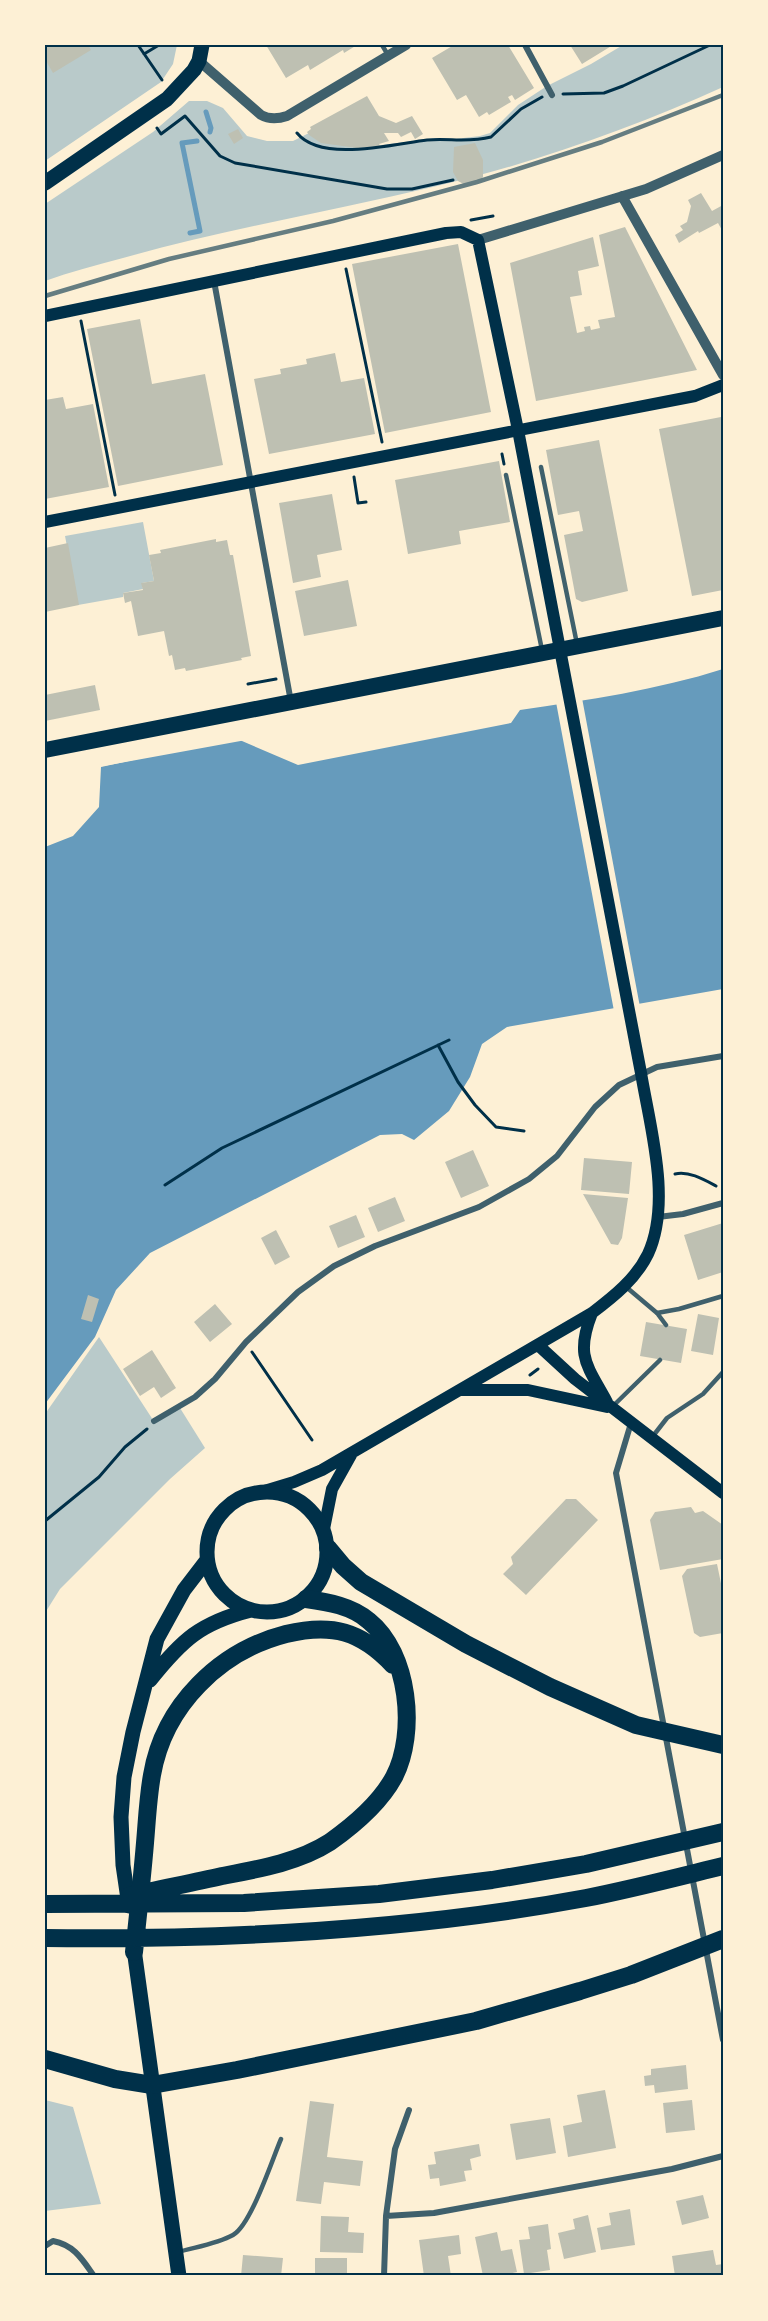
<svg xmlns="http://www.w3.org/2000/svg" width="768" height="2321" viewBox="0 0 768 2321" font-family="Barlow,sans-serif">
<rect width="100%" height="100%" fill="#fdf0d5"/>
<path fill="#b9caca" d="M45 45H177L173 64 161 82 45 161Z
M623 45H723V87C635 127 531 164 437 186 332 211 227 229 123 258 97 265 70 272 45 281V204L153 132 189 101H207L223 108 247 136 267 141H293L313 131 374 146 436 138 455 139 480 136 490 133 518 105 547 86 591 64Z
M143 522 154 581 142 583 143 589 123 593V597L78 605 65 536Z
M99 1337 155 1423 180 1408 205 1448 170 1479 60 1589 45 1613V1414Z
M45 2100 73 2107 101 2204 45 2211Z"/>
<path fill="#669bbc" d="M723 669V989L507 1027 482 1044 470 1077 449 1111 414 1140 402 1134 380 1135 150 1253 116 1290 95 1337 45 1404V847L73 836 99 807 101 767 235 738 298 765 511 723 520 710C588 700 657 690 723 669Z"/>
<path fill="#fdf0d5" d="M582 698 640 1007 614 1011 556 702Z
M234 735 246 740 98 767 100 764Z"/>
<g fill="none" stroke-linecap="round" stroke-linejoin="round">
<path stroke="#669bbc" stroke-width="5" d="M206 112 211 128 210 132
M190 233 200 231 182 143 197 141"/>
</g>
<path fill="#bec0b2" d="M46 45H88L91 50 53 73 45 59Z
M266 45H357L344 53 343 50 310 70 308 65 286 78Z
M454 45H508L534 88 515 100 512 95 508 97 511 102 489 115 487 112 479 117 466 95 457 100 432 58Z
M570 45H613L582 64Z
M367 96 379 116 396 123 412 116 423 134 415 139 411 132 401 137 398 133H384L389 141 379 144 381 147 357 148 321 143 309 135 307 132 311 129 310 127Z
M238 129 243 138 234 144 228 134Z
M475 143 483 160V177L477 184 467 186 458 181 453 172 454 147Z
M701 193 712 211 723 205V232L718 223 699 233 698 231 679 243 675 235 683 230 680 226 687 222 691 206 688 200Z
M625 227 697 370 536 401 510 263 593 237 599 266 578 271 582 295 570 297 577 333 585 331 584 327 590 326 591 330 600 328 598 320 615 317 599 235Z
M458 244 491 412 385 433 352 264Z
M140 319 152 384 205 374 223 465 118 486 87 329Z
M335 353 341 382 364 378 375 434 269 454 254 379 281 374 280 369 307 364 306 359Z
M63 397 66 409 93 404 109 487 45 499V400Z
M721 417 723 427V590L692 596 659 429Z
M599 440 628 591 582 602 576 599 564 535 583 531 579 511 558 515 546 450Z
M499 461 510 522 459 531 461 544 408 554 395 480Z
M332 494 342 550 317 555 321 577 293 583 279 503Z
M216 539V542L227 540 230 555H233L251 656 241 658 242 660 186 671 185 668 175 670 172 655 169 656 164 631 138 636 131 601 125 603 123 593 143 590 141 583 154 581 149 555 161 553 160 550Z
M68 543 79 605 45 612V548Z
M348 580 357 626 304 636 295 591Z
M95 685 100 710 45 721V695Z
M473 1150 489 1186 461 1198 445 1162Z
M584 1158 632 1162 629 1194 581 1190Z
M583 1194 628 1198 622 1238 618 1245 611 1244Z
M395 1197 405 1221 378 1232 368 1208Z
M356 1215 365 1237 338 1248 329 1226Z
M723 1223V1272L698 1280 684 1235Z
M276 1230 290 1257 275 1265 261 1238Z
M88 1295 99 1299 92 1322 81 1319Z
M215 1304 232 1324 210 1342 194 1322Z
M698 1314 719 1318 713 1355 691 1351Z
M646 1322 687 1329 681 1363 640 1356Z
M152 1350 176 1388 161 1398 154 1387 140 1396 123 1369Z
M566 1499H576L598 1520 526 1595 503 1574 513 1564 511 1557Z
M691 1507 695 1513 703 1511 723 1525V1559L660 1570 650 1520 655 1512Z
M717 1564 723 1593V1633L700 1637 694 1633 682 1576 687 1569Z
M686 2065 688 2089 655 2093 654 2085 645 2086 644 2076 651 2075V2069Z
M605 2090 616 2148 568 2157 563 2126 582 2122 577 2095Z
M692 2100 695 2130 666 2133 663 2103Z
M310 2101 334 2104 327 2157 363 2161 360 2186 324 2182 321 2204 296 2201Z
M550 2118 556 2153 516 2160 510 2124Z
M479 2144 481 2156 470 2159 472 2170 464 2171 466 2181 440 2186 439 2178 430 2179 428 2165 436 2164 434 2152Z
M703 2195 709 2218 682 2225 676 2201Z
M630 2209 635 2245 601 2250 597 2228 611 2225 609 2213Z
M588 2215 596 2252 564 2259 558 2233 575 2229 573 2219Z
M321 2216 349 2217 348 2232 364 2233 363 2253 320 2252Z
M548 2224 551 2249 547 2250 550 2270 524 2274 519 2240 530 2239 528 2227Z
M497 2232 501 2251 512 2249 517 2272 499 2276H483L475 2237Z
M459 2235 461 2254 448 2256 451 2276H424L419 2240Z
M713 2250 716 2265 723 2264V2276H675L672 2256Z
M243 2255 283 2258 281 2276H241Z
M315 2258H347V2276H315Z"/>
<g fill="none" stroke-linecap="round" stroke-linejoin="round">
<path stroke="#003049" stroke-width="3" d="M138 45 162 80
M144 54 159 45
M563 94 604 93 623 86 710 45
M157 128 161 134 185 116 220 156 235 163 387 189H412L453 180
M297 133C321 163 394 144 427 140 449 138 468 143 491 137L521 109 542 97
M471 220 493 216
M346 269 382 442
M81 321 115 495
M502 454 504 464
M354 477 358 503 366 502
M248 684 276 679
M438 1045 458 1082 475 1105 496 1127 524 1131
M675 1174C689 1171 703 1179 716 1186
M165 1185 222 1148 449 1040
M252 1352 312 1440
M530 1375 538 1369
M45 1521 99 1477 125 1447 147 1429"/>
<path stroke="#3f606c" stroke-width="4.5" d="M382 45 388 55
M541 467 577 644
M506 475 542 650
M625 1286 657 1313 666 1325
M657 1313 679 1309 723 1296
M613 1406 660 1360
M653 1436 667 1418 703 1394 723 1372
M178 2252C195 2247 217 2244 233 2235 251 2225 272 2160 281 2139"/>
<path stroke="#3f606c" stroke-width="6" d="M525 45 552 95
M214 281 291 702
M658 1217 683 1214 723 1203
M154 1421 195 1397 215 1379 246 1342 298 1292 334 1266 375 1246 479 1207 529 1179 557 1156 595 1107 619 1085 657 1067 723 1056
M631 1423 616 1473 723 2040
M386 2216 434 2213 672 2169 723 2156
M45 2246 53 2241C74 2245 82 2259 94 2276
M384 2276 386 2216 395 2149 409 2110"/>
<path stroke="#3f606c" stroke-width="10" d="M199 61 261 115C270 120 278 119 287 116L406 45
M622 196 723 375
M478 240 646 189 723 155"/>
<path stroke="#003049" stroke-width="12" d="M45 316 446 233 461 232 478 240 518 430 641 1073C650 1127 672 1202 648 1254 636 1279 613 1297 592 1313L322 1470 294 1482 261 1492
M45 522 695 396 723 385
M592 1313C575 1356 587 1365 607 1402
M538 1345 575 1379 723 1493
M461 1390H528L607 1407
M324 1529 332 1489 351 1455"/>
<path stroke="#003049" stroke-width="15" d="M45 183 167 99 194 70 199 61 202 45
M207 1552a60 60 0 1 1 120 0a60 60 0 1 1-120 0Z
M150 1680C182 1640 200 1623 251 1610
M129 1906 123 1865 121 1817 124 1777 133 1732 157 1639 184 1590 207 1560
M133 1942 179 2276"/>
<path stroke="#003049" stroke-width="16" d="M45 750 723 618"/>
<path stroke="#003049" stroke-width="18" d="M328 1548 343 1566 361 1582 466 1644 550 1687 636 1725 723 1745
M129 1896C160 1889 191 1883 222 1876 259 1869 299 1862 330 1842 354 1825 380 1803 394 1777 417 1733 409 1653 369 1621 352 1606 328 1602 306 1599
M45 1904 244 1903 379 1894 492 1880 586 1864 723 1832
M45 1938C226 1940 408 1931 586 1898 632 1889 678 1877 723 1866
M134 1952C138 1915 142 1879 145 1843 147 1820 148 1797 152 1775 164 1705 220 1651 286 1634 332 1623 361 1631 393 1665
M45 2059 115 2079 152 2085 237 2070 476 2021 580 1991 631 1975 723 1939"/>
<path stroke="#657d81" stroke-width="4.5" d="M45 296 169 259 333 221 477 182 602 142 723 95"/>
</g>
<rect width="768" height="2321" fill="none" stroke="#fdf0d5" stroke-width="93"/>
<rect x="46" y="46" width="676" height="2228" fill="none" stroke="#003049" stroke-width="2"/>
</svg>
